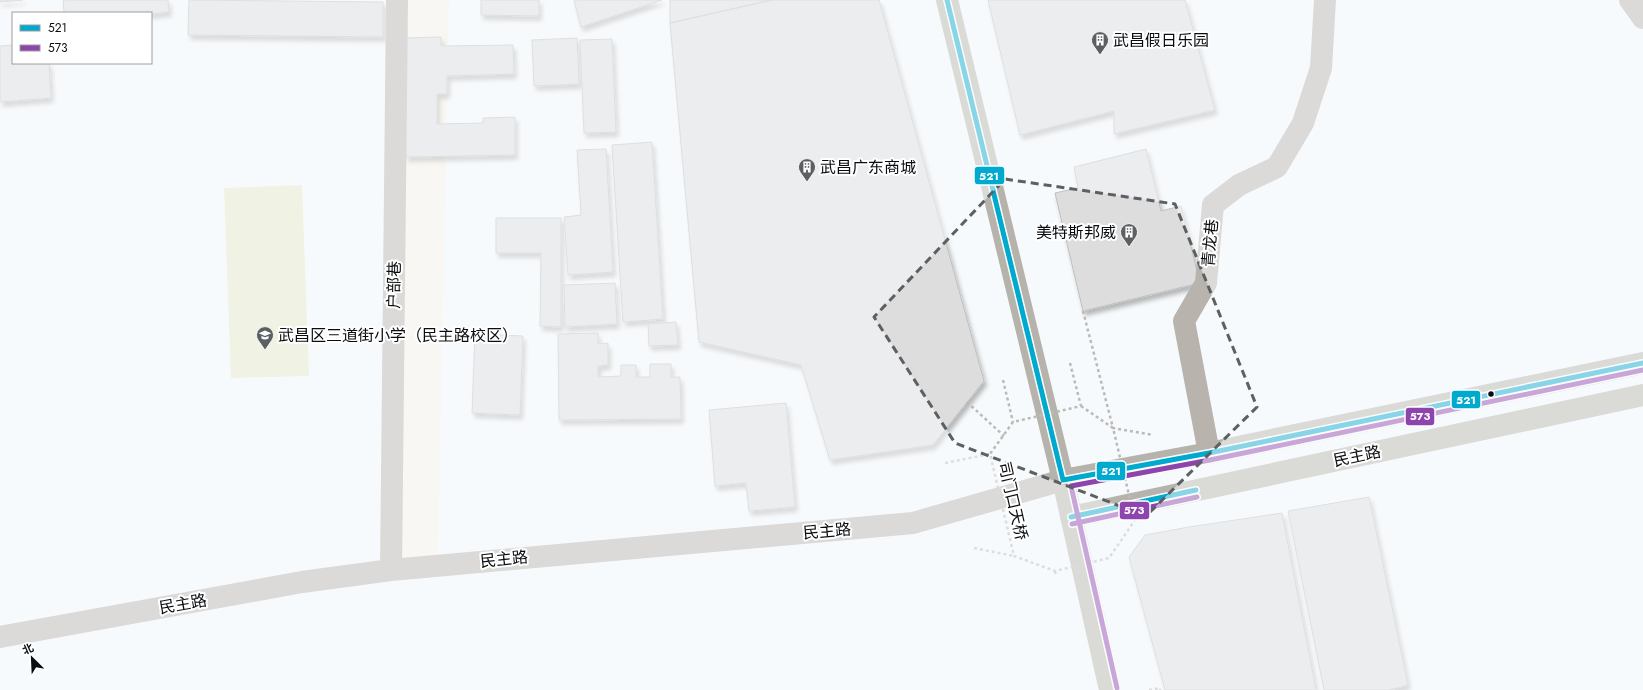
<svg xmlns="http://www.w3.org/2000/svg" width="1643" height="690" viewBox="0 0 1643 690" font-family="Jost,'Noto Sans SC',sans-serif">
<defs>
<filter id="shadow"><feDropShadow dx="2.5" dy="4.5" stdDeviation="2" flood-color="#0004"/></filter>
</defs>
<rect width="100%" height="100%" fill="#f7fafc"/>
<path fill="#f9f3e9" d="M395 0H449L438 557 395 562Z"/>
<path fill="#e7ebc6" d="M302 185 309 376 231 378 224 188Z"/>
<path fill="#deddde" stroke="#bfbfbe" filter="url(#shadow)" d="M0 0H23L0 2Z
M63 0H168L169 12 151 14 64 13Z
M189 0 383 2V37L188 35Z
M481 0H539V16L481 15Z
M574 0H662L581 27Z
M670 0H772L670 23Z
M772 0H879L984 381 933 445 830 460 801 365 699 342 670 23Z
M988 0H1185L1215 110 1114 134V111L1020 135Z
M441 37V46L513 45 514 74 447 76V94H437V124L483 123V118L515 117V155L406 157 404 38Z
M577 38 579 84 534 86 532 40Z
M612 39 616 132 584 133 580 40Z
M13 45V63H49L51 98 0 102V46Z
M652 142 663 319 623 322 612 145Z
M606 149 613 272 568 275 564 217 581 215 577 150Z
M1146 149 1161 211 1181 206 1200 283 1083 311 1055 193 1078 188 1074 167Z
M496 218H561V327L540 326 541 253H496Z
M615 283 617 324 565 327 564 285Z
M676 322 678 345 649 346 648 324Z
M598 333V344L608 343V365L598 366V377L621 376V365H636V377H650V364H671V377H680L681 419 559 420 558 334Z
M475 334 523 336 520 415 472 413Z
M786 403 795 507 749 511 746 483 715 486 709 410Z
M1369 497 1408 685 1389 690H1324L1288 511Z
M1282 513 1316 690H1165L1129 557 1145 535 1189 527Z"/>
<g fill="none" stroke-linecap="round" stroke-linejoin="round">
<path stroke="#bcbab7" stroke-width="2.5" stroke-dasharray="3 3" stroke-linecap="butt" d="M1083 311 1113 428 1153 435
M1070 363 1081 406
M1003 380 1013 422
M967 402 1004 436
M945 463 990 454
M974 548 1014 556
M1055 571 1056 577
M1149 690 1160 688V690"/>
<path stroke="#b8b3ad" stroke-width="22" d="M1630 0 1643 18
M1209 453 1184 321 1206 283 1213 205 1239 185 1277 167 1303 123 1321 68 1325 0
M391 570 397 0
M0 637 302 582 391 570 913 523 1063 480"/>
<path stroke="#b6b3ac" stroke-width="22" d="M947 0 1063 480 1110 690
M1063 480 1209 453 1643 363
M1071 517 1643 395"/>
<path stroke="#bcbab7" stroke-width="2.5" stroke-dasharray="3 3" stroke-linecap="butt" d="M1081 406 1113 428 1135 520 1109 558 1055 571 1014 556 990 454 1013 422Z"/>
<g stroke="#fff" stroke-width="8">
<path id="bus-1" d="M947 0 1063 480 1209 453 1643 363
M1071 517 1196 490"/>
</g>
<g stroke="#fff" stroke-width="8">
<path id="bus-2" d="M1072 524 1197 497
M1117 688 1071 486 1210 460 1643 370"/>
</g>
<use href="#bus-1" stroke="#00a9ce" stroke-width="5"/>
<use href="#bus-2" stroke="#8e44ad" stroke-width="5"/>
</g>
<path d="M0 0H1643V690H0ZM1005 179 1175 204 1257 407 1146 516 955 443 874 317Z" fill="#f7fafc" fill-opacity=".55" fill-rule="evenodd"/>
<path fill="none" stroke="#5d6063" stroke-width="3" stroke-dasharray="8 5" stroke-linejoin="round" d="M1005 179 1175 204 1257 407 1146 516 955 443 874 317Z"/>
<defs>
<g id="building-pin" transform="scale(0.9)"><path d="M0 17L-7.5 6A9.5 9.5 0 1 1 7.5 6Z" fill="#5d6063" stroke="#fff"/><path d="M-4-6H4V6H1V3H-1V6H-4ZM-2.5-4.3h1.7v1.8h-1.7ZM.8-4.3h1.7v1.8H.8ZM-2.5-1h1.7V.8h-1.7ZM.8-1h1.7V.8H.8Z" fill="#fff"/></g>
<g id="school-pin" transform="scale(0.9)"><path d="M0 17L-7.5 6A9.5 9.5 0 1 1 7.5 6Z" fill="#5d6063" stroke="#fff"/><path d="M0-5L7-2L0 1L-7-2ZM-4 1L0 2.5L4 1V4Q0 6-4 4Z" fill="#fff"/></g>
</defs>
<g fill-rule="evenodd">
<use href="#building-pin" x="1100" y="40"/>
<use href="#building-pin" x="807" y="167"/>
<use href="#building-pin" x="1129" y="232"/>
<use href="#school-pin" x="265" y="335"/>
</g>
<circle fill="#0a0d10" stroke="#fff" stroke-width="1.5" cx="1491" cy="394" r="3.5"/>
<g text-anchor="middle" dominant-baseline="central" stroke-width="4" stroke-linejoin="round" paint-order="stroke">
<g font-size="16" fill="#0a0d10" stroke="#fff" text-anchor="start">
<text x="1113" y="40">武昌假日乐园</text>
<text x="820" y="167">武昌广东商城</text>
<text x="1116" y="232" text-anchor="end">美特斯邦威</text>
<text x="278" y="335">武昌区三道街小学（民主路校区）</text>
</g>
<g font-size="16" fill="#0a0d10" stroke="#fff">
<text transform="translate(1210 243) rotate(-85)">青龙巷</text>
<text transform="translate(394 285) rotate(-89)">户部巷</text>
<text transform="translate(1357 456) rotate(-12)">民主路</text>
<text transform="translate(1013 501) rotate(77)">司门口天桥</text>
<text transform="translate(827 531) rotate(-5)">民主路</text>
<text transform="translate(504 559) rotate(-6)">民主路</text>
<text transform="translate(183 604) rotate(-10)">民主路</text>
</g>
</g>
<g stroke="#fff" stroke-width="1.5">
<rect x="974" y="166" width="31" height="19" rx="4" fill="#00a9ce"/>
<rect x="1451" y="390" width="30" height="19" rx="4" fill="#00a9ce"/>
<rect x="1405" y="407" width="30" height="19" rx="4" fill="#8e44ad"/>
<rect x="1096" y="461" width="30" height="20" rx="4" fill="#00a9ce"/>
<rect x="1119" y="501" width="31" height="19" rx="4" fill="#8e44ad"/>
</g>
<g font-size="11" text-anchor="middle" font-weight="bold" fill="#fff">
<text x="989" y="180">521</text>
<text x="1466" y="404">521</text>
<text x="1420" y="420">573</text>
<text x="1111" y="475">521</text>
<text x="1134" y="514">573</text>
</g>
<rect x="12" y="12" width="140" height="52" fill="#ffffff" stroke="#9d9e9f"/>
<rect x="20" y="25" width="20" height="6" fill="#00a9ce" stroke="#9d9e9f"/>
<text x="48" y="32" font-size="12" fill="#0a0d10">521</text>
<rect x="20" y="45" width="20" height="6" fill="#8e44ad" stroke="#9d9e9f"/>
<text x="48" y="52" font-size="12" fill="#0a0d10">573</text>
<g transform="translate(32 658) rotate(336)" stroke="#ffffff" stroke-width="3" paint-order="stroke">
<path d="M0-3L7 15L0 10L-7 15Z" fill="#0a0d10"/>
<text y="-6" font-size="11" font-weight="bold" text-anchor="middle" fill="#0a0d10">北</text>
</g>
</svg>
